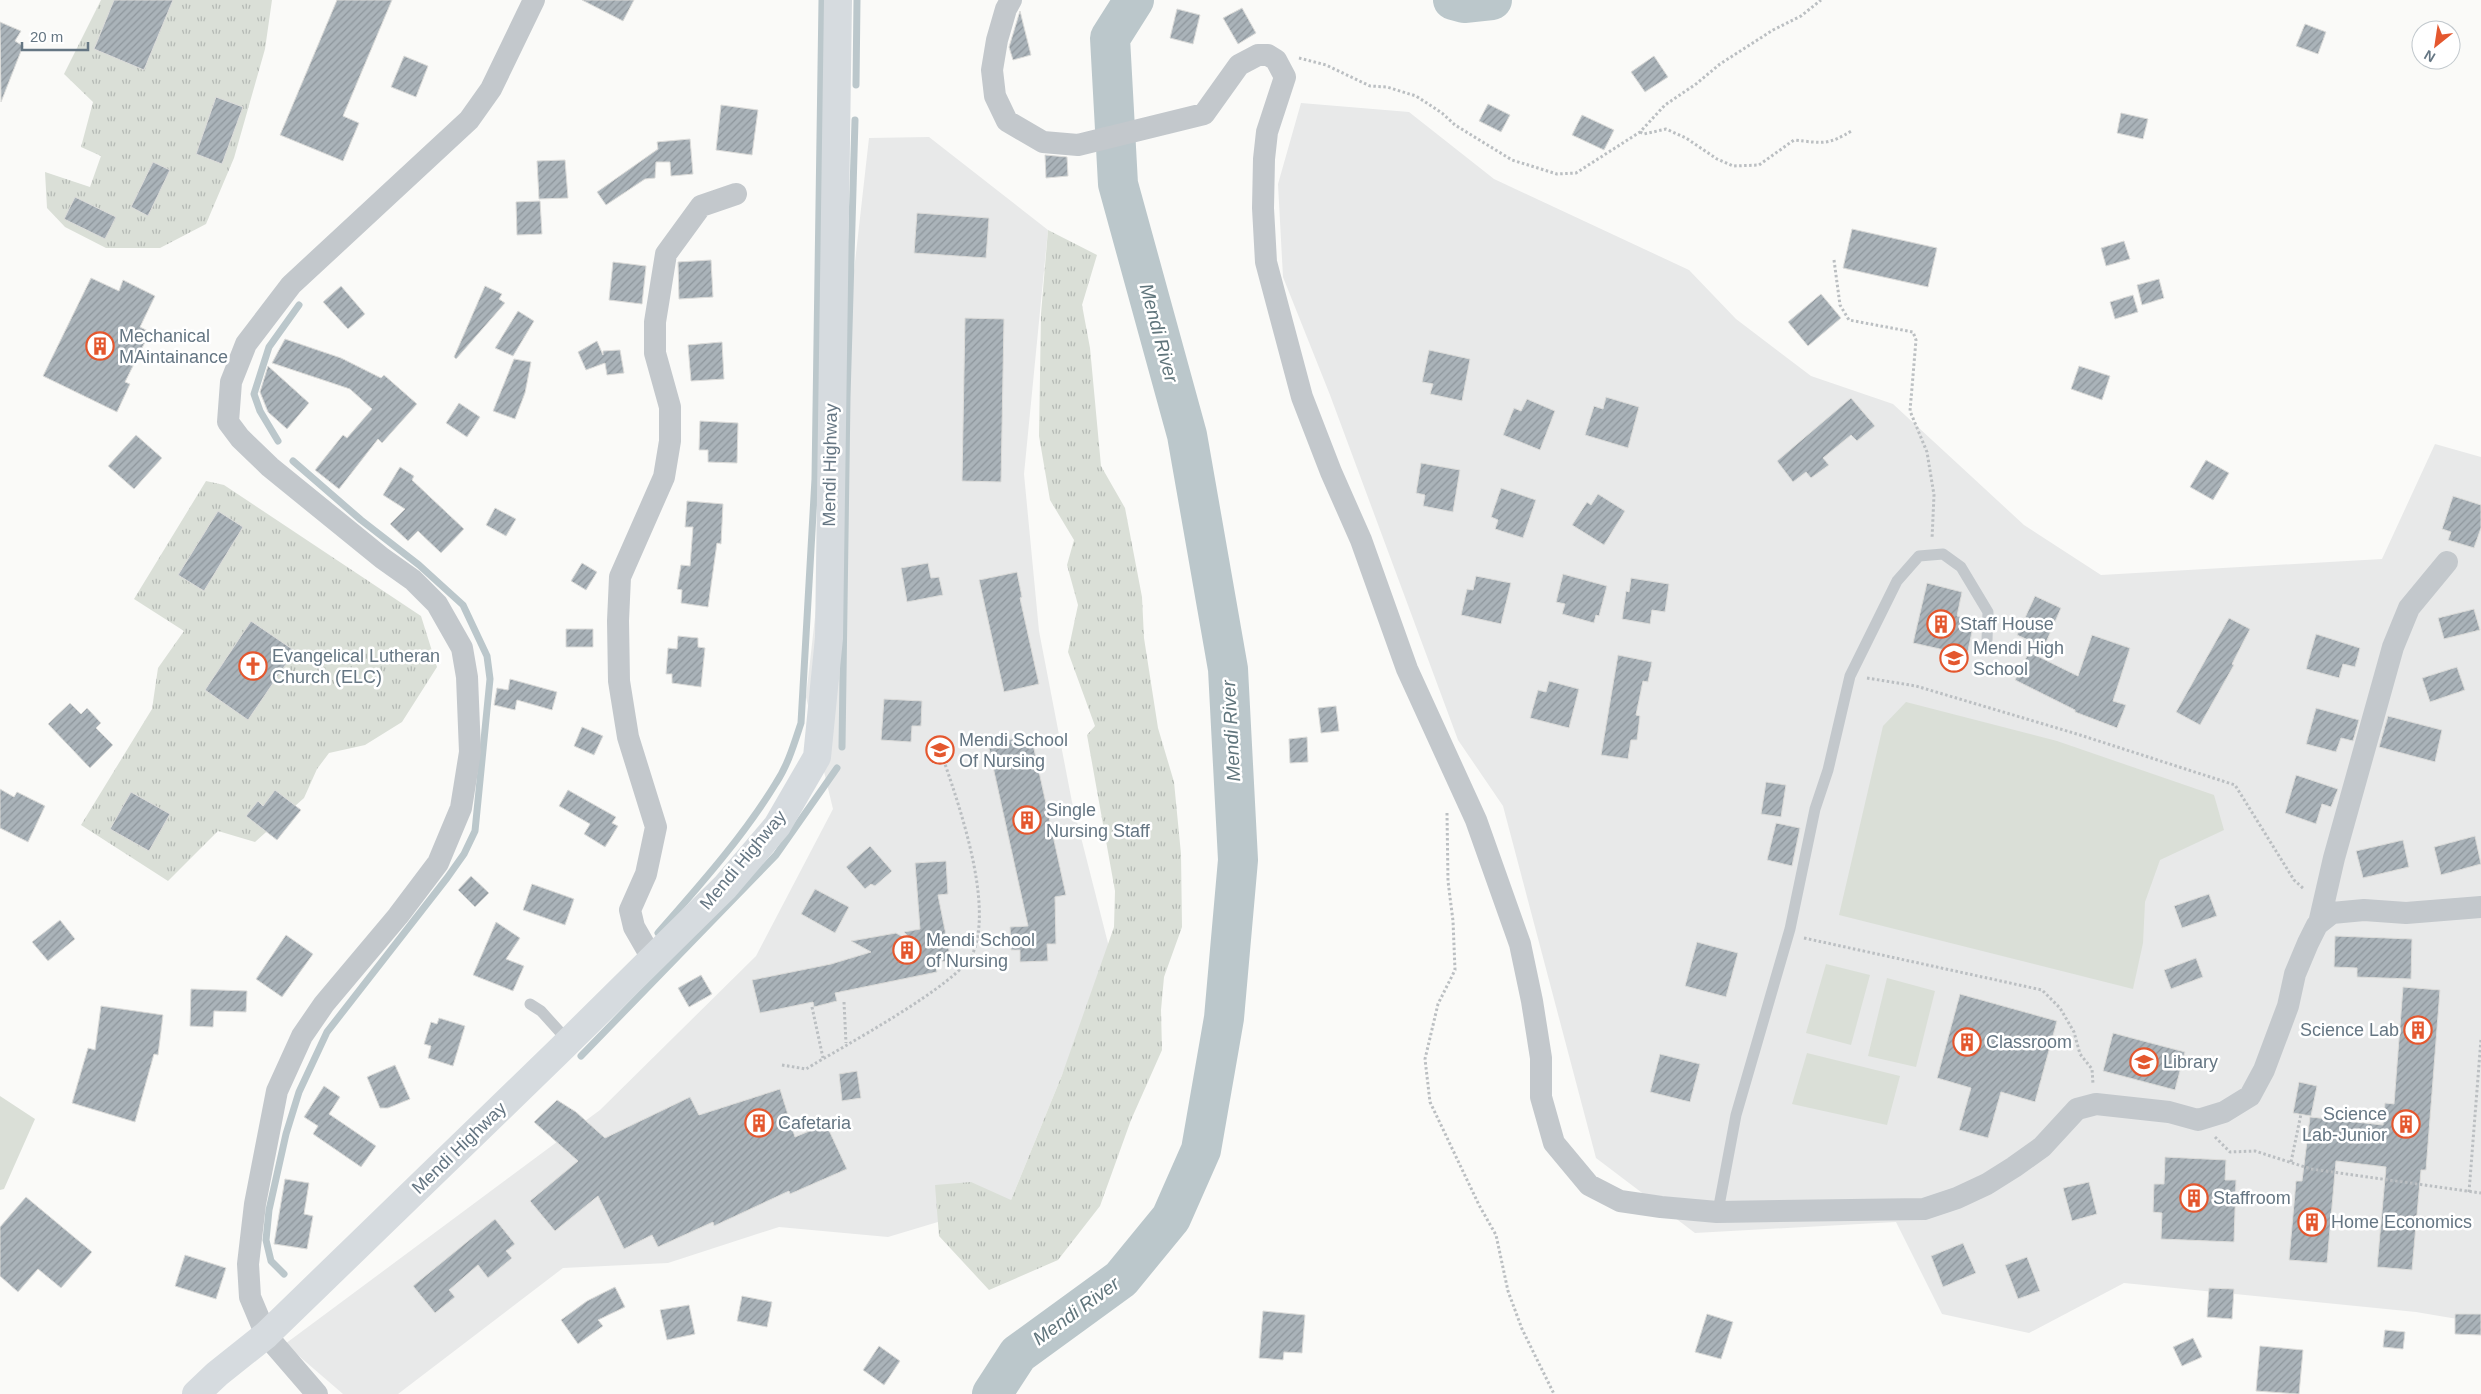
<svg xmlns="http://www.w3.org/2000/svg" width="2481" height="1394" viewBox="0 0 2481 1394" font-family="Arial,sans-serif">
<defs>
<pattern id="grass-tufts" width="24" height="20" patternUnits="userSpaceOnUse" patternTransform="scale(1.25)"><rect width="24" height="20" fill="#dadfd7"/><path d="M3 7l-1-3M5 7V3M7 7l1-3M15 17l-1-3M17 17v-4M19 17l1-3" fill="none" stroke="#b4b9b4"/></pattern>
<pattern id="building-hatch" width="6" height="6" patternUnits="userSpaceOnUse" patternTransform="scale(1.25)"><rect width="6" height="6" fill="#aab3b9"/><path d="M-1 1l2-2M0 6l6-6M5 7l2-2" fill="none" stroke="#8e969c"/></pattern>
</defs>
<rect width="100%" height="100%" fill="#fafaf8"/>
<path fill="#e8e9e9" d="M1301 103 1409 112 1494 179 1689 270 1736 319 1811 376 1893 404 2024 525 2101 575 2382 559 2435 444 2481 457V1323L2416 1312 2124 1283 2029 1333 1942 1314 1896 1222 1695 1233 1596 1158 1503 806 1458 740 1330 395 1283 277 1278 184Z
M929 137 1048 230 1024 474 1039 631 1072 802 1111 955 1011 1200 888 1237 779 1227 668 1263 563 1268 398 1394H343L285 1344 600 1110 756 956 833 809 806 697 869 138Z"/>
<path fill="url(#grass-tufts)" d="M101 0H272L265 49 234 158 206 224 160 248H106L65 227 47 208 45 172 90 187 101 156 81 147 93 102 64 74Z
M1048 230 1097 255 1082 305 1090 348 1101 466 1125 508 1142 597 1144 638 1158 728 1174 782 1181 854 1182 927 1164 977 1161 1010 1162 1050 1131 1120 1100 1206 1058 1260 989 1290 939 1236 935 1185 971 1182 1011 1200 1062 1075 1114 927 1115 891 1087 735 1095 726 1068 652 1078 605 1067 565 1074 540 1050 500 1039 436 1041 314Z
M206 481 224 485 421 616 437 667 402 722 365 745 329 753 317 769 304 798 255 842 218 831 168 881 81 825 152 709 158 668 184 631 134 599Z"/>
<path fill="#dadfd7" d="M1906 702 2057 741 2214 795 2224 830 2160 860 2145 902 2143 943 2133 989 1839 915 1883 726Z
M1826 964 1870 975 1851 1045 1806 1033Z
M1887 978 1935 991 1916 1067 1868 1056Z
M1807 1053 1900 1076 1887 1125 1792 1104Z
M0 1096 35 1119 4 1189 0 1190Z"/>
<g fill="none" stroke-linecap="round" stroke-linejoin="round">
<path stroke="#bbc7cb" stroke-width="7" d="M856 85 857 0
M278 441 260 411 254 394 269 347 299 305
M842 747 847 398 855 120
M658 933C700 885 743 837 776 783 788 765 794 744 801 723L815 479 822 0
M581 1056 776 855 837 768
M284 1274 271 1261 266 1240 269 1210 286 1134 299 1092 327 1032 447 878 464 854 475 831 490 679 487 656 463 605 419 565 361 520 293 461"/>
<path stroke="#bbc7cb" stroke-width="40" d="M1453 0 1464 3 1492 0
M992 1394 1018 1354 1121 1279 1171 1218 1201 1150 1224 1018 1238 860 1228 669 1187 435 1118 184 1110 38 1134 0"/>
</g>
<path fill="url(#building-hatch)" stroke="#dcdcda" d="M114 0H173L144 70 94 49Z
M337 0H392L343 116 359 123 343 161 280 135Z
M582 0H634L623 21Z
M1242 8 1256 33 1238 44 1223 18Z
M1177 9 1200 15 1193 44 1170 38Z
M1020 11 1031 55 1013 60 1009 47Z
M0 22 21 31 15 41 23 46 1 102Z
M2305 24 2326 32 2318 54 2296 46Z
M404 56 428 66 416 97 391 87Z
M1654 56 1668 77 1645 92 1631 72Z
M216 97 243 107 222 164 196 154Z
M1488 104 1510 115 1501 132 1479 121Z
M721 105 758 110 752 155 716 150Z
M2121 113 2148 119 2143 139 2117 133Z
M1582 115 1614 130 1604 150 1572 135Z
M690 139 693 174 671 176 670 162H656L655 178 645 179 606 205 597 192 658 149 657 142Z
M1045 155 1067 157 1068 176 1046 178Z
M565 160 568 198 539 199 537 161Z
M153 162 170 170 148 216 131 207Z
M75 197 116 217 105 239 64 219Z
M540 201 542 234 517 235 516 202Z
M917 213 989 218 986 258 914 253Z
M1852 229 1937 248 1928 287 1843 268Z
M2124 241 2130 259 2106 266 2101 248Z
M711 260 713 297 679 299 678 262Z
M613 262 646 266 642 304 609 300Z
M91 278 119 291 123 280 155 296 140 327 150 332 125 382 130 384 117 412 43 376Z
M2159 279 2164 298 2142 305 2137 285Z
M341 286 365 314 348 329 323 302Z
M485 286 502 294 499 299 505 303 456 359 454 357Z
M1821 294 1841 318 1808 346 1788 322Z
M2133 295 2138 312 2115 319 2110 302Z
M518 311 534 321 513 356 495 348Z
M965 318 1004 319 1001 482 962 481Z
M285 339 341 358 381 378 384 375 417 404 382 443 378 439 339 489 315 470 343 435 347 438 372 409 350 389 272 363Z
M597 341 603 355V351L620 350 624 373 607 375 605 363 586 370 578 352Z
M722 342 724 379 691 381 688 345Z
M1429 350 1470 359 1462 401 1430 394 1433 384 1422 382Z
M514 359 531 362 525 393 515 419 493 411Z
M268 366 309 403 287 429 268 412 260 392Z
M2079 366 2110 376 2102 400 2071 389Z
M1606 397 1639 407 1628 448 1585 435 1594 406 1603 409Z
M1851 398 1875 426 1857 441 1851 435 1823 458 1829 465 1811 478 1806 472 1793 482 1777 461Z
M1527 399 1555 411 1540 450 1503 435 1514 408 1521 411Z
M459 403 480 417 467 437 446 423Z
M700 421 738 423 737 463 708 462V450H699Z
M136 435 162 458 134 489 108 466Z
M2206 460 2229 473 2213 500 2190 487Z
M1421 463 1460 470 1453 512 1423 506 1425 495 1416 493Z
M400 467 414 476 412 480 464 529 441 553 418 531 408 541 390 524 405 509 383 495Z
M1501 488 1536 500 1523 538 1495 529 1498 520 1491 517Z
M1598 494 1625 511 1604 545 1572 525 1587 502 1591 505Z
M2453 496 2481 505V528L2474 548 2448 540 2451 532 2442 529Z
M687 501 723 504 721 544 717 543 708 607 681 603 682 590 677 589 681 565 690 566 693 527H685Z
M495 508 516 519 506 536 486 525Z
M218 511 243 527 204 591 178 575Z
M582 563 597 572 586 590 571 581Z
M928 563 931 578 939 577 943 595 907 602 901 568Z
M1017 572 1022 597 1020 598 1039 684 1004 692 979 580Z
M1563 574 1607 586 1599 616 1596 615 1594 623 1562 614 1565 604 1556 602Z
M1476 576 1511 583 1501 624 1461 615 1467 589 1473 590Z
M1631 578 1669 584 1665 612 1652 610 1650 624 1622 619 1626 591 1629 592Z
M1927 583 1962 592 1957 616 1966 618 1963 629 1972 632 1967 655 1913 643Z
M2035 596 2061 608 2044 647 2017 635Z
M2474 609 2480 630 2444 639 2438 618Z
M2229 618 2250 629 2232 664 2234 665 2200 725 2176 712Z
M251 621 295 651 248 720 205 690Z
M566 629H593V647H566Z
M2316 634 2360 648 2355 667 2343 664 2339 678 2306 669Z
M2092 635 2130 648 2113 701 2126 705 2117 728 2075 712V710L2015 680 2029 652 2078 676Z
M678 636 698 638V647L705 648 701 687 672 683V674H666L668 648 677 649Z
M1618 655 1652 662 1648 682 1643 681 1636 715 1640 716 1637 740H1631L1628 759 1601 755Z
M2457 667 2465 690 2430 702 2422 678Z
M510 679 557 692 552 710 517 700 515 710 494 705 497 688 508 690Z
M1549 681 1579 689 1569 728 1530 718 1538 690 1546 692Z
M884 699 922 701 921 726H912L911 742 881 740Z
M70 703 81 714 87 708 101 723 96 728 113 745 90 768 48 724Z
M1336 706 1339 731 1321 733 1318 708Z
M2316 708 2359 720 2353 741 2341 738 2336 752 2306 744Z
M2388 716 2442 730 2435 762 2379 747Z
M582 727 603 736 594 755 574 746Z
M1031 735 1066 895 1055 897 1056 944H1047L1048 961 1020 962V950H1011L1010 927 1028 926 988 744Z
M1307 737 1308 762 1290 763 1289 739Z
M2296 775 2338 789 2331 807 2322 804 2316 824 2285 813Z
M1766 782 1786 785 1781 817 1761 814Z
M0 789 14 797 17 792 45 806 28 842 0 828Z
M275 790 301 810 277 840 246 816 258 801 263 806Z
M568 790 616 817 612 823 618 826 605 847 584 834 590 824 559 806Z
M131 792 170 814 149 851 110 829Z
M1776 823 1800 828 1792 866 1767 860Z
M2475 836 2481 864 2441 875 2434 847Z
M2403 840 2409 867 2363 878 2356 851Z
M870 846 892 871 875 886 871 884 865 889 846 867Z
M946 861 948 894 938 895 951 960 935 963 937 972 835 993 837 1001 814 1007 813 1002 760 1013 752 980 831 964 871 952 851 941 896 933 915 944 904 932 920 929 915 863Z
M471 876 489 893 475 907 458 890Z
M532 884 574 899 565 925 523 910Z
M815 889 849 907 835 933 801 914Z
M2209 894 2217 916 2182 928 2174 906Z
M60 920 75 939 48 961 32 942Z
M496 922 520 938 506 959 524 966 513 991 473 975Z
M286 935 313 954 282 997 256 979Z
M2335 936 2412 939 2411 979 2357 977V968L2334 967Z
M1697 942 1738 953 1726 997 1685 986Z
M2196 958 2203 977 2171 989 2164 970Z
M701 975 712 994 689 1007 678 988Z
M2403 987 2440 990 2426 1170H2421L2412 1270 2377 1267 2386 1167 2336 1161 2327 1263 2289 1260 2296 1181H2302L2310 1117 2383 1125 2385 1103 2394 1104Z
M191 989 247 991 246 1012 214 1011 213 1027 190 1026Z
M1960 994 2057 1021 2035 1102 2001 1092 1988 1138 1959 1130 1971 1088 1937 1078Z
M101 1006 163 1015 158 1055 154 1054 135 1122 72 1103 88 1048 95 1050Z
M439 1018 465 1026 453 1066 428 1058 431 1046 424 1044 431 1022 437 1024Z
M2113 1033 2185 1052 2175 1090 2103 1071Z
M1660 1054 1700 1064 1690 1102 1650 1092Z
M395 1065 410 1099 388 1108H380L367 1077Z
M857 1071 861 1098 842 1101 839 1074Z
M2299 1082 2317 1086 2311 1116 2293 1113Z
M324 1086 340 1097 329 1114 376 1146 361 1167 313 1134 318 1126 304 1117Z
M780 1089 795 1137 826 1124 847 1169 790 1194 789 1191 714 1226 713 1222 658 1247 652 1235 624 1249 598 1196 555 1231 530 1201 578 1161 534 1122 557 1100 576 1112 605 1138 690 1097 699 1115Z
M2165 1157 2226 1160 2225 1180H2236L2234 1242 2161 1239 2162 1213 2153 1212 2154 1184H2164Z
M285 1179 309 1183 304 1214 313 1216 307 1249 274 1244Z
M2089 1182 2097 1214 2072 1221 2063 1188Z
M26 1197 92 1252 61 1288 38 1269 18 1292 0 1276V1227Z
M495 1219 515 1244 506 1251 512 1258 488 1278 478 1265 449 1290 455 1297 435 1313 413 1286Z
M1963 1243 1976 1273 1943 1287 1931 1256Z
M185 1255 226 1268 216 1299 175 1286Z
M2027 1257 2040 1291 2018 1299 2005 1265Z
M615 1287 625 1307 598 1320 603 1326 578 1344 561 1320 587 1301Z
M2209 1288 2234 1289 2232 1319 2207 1317Z
M742 1296 772 1302 767 1327 737 1321Z
M689 1305 695 1334 667 1340 660 1310Z
M1263 1311 1305 1315 1302 1353 1284 1352 1283 1360 1259 1358Z
M1707 1314 1733 1322 1721 1359 1695 1352Z
M2455 1314H2481V1335L2455 1334Z
M2385 1330 2405 1332 2403 1349 2383 1347Z
M2193 1338 2202 1357 2182 1366 2173 1347Z
M879 1346 900 1361 884 1385 863 1370Z
M2260 1346 2303 1350 2299 1394 2256 1391Z"/>
<g fill="none" stroke-linecap="round" stroke-linejoin="round">
<path stroke="#bbbfc2" stroke-width="3" stroke-dasharray="2.5 2.5" stroke-linecap="butt" d="M1299 58 1326 65 1370 86 1387 87 1416 96 1442 113 1455 125 1512 160 1557 174 1576 173 1640 132 1665 105 1696 84 1720 64 1773 30 1801 16 1821 0
M1640 132 1644 134 1666 129 1686 138 1717 159 1733 166 1759 165 1794 140C1823 143 1827 146 1853 130
M1834 260 1840 305 1849 320 1913 332 1916 340 1910 411 1927 452 1934 495 1932 539
M1867 678 1916 686 2077 734 2235 785 2294 880 2304 889
M1447 813 1448 881 1453 921 1455 970 1438 1004 1425 1059 1430 1102 1479 1205 1496 1235 1508 1291 1522 1329 1554 1394
M1804 938 2042 990 2060 1008 2074 1032 2080 1054 2092 1069 2093 1084
M844 1002 846 1043
M812 1007 823 1058
M782 1065 806 1069C840 1048 960 984 973 953 993 905 961 811 945 764
M2215 1137 2230 1152 2255 1151 2311 1169 2481 1193
M2291 1162 2301 1114
M2469 1192 2481 1039"/>
<path stroke="#c3c8cc" stroke-width="11" d="M530 1004 541 1011 569 1042
M1718 1211 1736 1115 1790 929 1815 809 1828 770 1850 676 1897 581 1919 556 1943 554 1961 567 1988 612 1987 640"/>
<path stroke="#c3c8cc" stroke-width="22" d="M1011 0 1006 9 997 40 992 70 995 96 1007 121 1043 142 1078 145 1204 114 1239 65 1258 55H1268L1276 60 1285 77 1267 132 1264 159 1263 208 1266 262 1302 397 1331 472 1361 540 1407 669 1476 820 1520 944 1532 1001 1541 1058V1097L1554 1143 1589 1185 1620 1201 1661 1207 1717 1212 1924 1209 1957 1198 1987 1184 2014 1167 2042 1147 2077 1109 2096 1104 2169 1112 2198 1120 2224 1112 2250 1096 2264 1070 2288 1006 2295 974 2308 943 2317 925 2332 913 2364 910 2406 913 2481 907
M2323 920 2320 919 2334 858 2393 647 2409 608 2447 562
M653 960 634 927 630 910 646 874 656 827 628 737 619 681 618 621 620 577 664 477 670 441V407L655 353V322L666 254 701 206 736 194
M317 1394 266 1335 250 1297 248 1264 255 1204 277 1091 302 1036 324 1004 398 916 438 863 461 808 470 752 467 677 462 648 437 604 413 580 382 558 270 467 240 438 228 422 231 382 246 344 291 285 469 120 491 89 534 0"/>
<path stroke="#d6dbdf" stroke-width="28" d="M196 1394 217 1374 266 1335 561 1049 725 887 777 826 817 757 829 638 838 0"/>
</g>
<defs>
<g id="building-ring" transform="scale(1.4375)"><circle r="9.5" fill="#fff" stroke="#e4572e" stroke-width="1.5"/><path d="M-4-6H4V6H1V3H-1V6H-4ZM-2.5-4.3h1.7v1.8h-1.7ZM.8-4.3h1.7v1.8H.8ZM-2.5-1h1.7V.8h-1.7ZM.8-1h1.7V.8H.8Z" fill="#e4572e"/></g>
<g id="school-ring" transform="scale(1.4375)"><circle r="9.5" fill="#fff" stroke="#e4572e" stroke-width="1.5"/><path d="M0-5L7-2L0 1L-7-2ZM-4 1L0 2.5L4 1V4Q0 6-4 4Z" fill="#e4572e"/></g>
<g id="church-ring" transform="scale(1.4375)"><circle r="9.5" fill="#fff" stroke="#e4572e" stroke-width="1.5"/><path d="M-1.2-6h2.4v3.5h3.3v2.4h-3.3V6h-2.4V-.1h-3.3v-2.4h3.3Z" fill="#e4572e"/></g>
<g id="university-ring" transform="scale(1.4375)"><circle r="9.5" fill="#fff" stroke="#e4572e" stroke-width="1.5"/><path d="M0-5L7-2L0 1L-7-2ZM-4 1L0 2.5L4 1V4Q0 6-4 4Z" fill="#e4572e"/></g>
</defs>
<g fill-rule="evenodd">
<use href="#building-ring" x="100" y="346"/>
<use href="#building-ring" x="1941" y="624"/>
<use href="#school-ring" x="1954" y="658"/>
<use href="#church-ring" x="253" y="666"/>
<use href="#university-ring" x="940" y="750"/>
<use href="#building-ring" x="1027" y="820"/>
<use href="#building-ring" x="907" y="950"/>
<use href="#building-ring" x="2418" y="1030"/>
<use href="#building-ring" x="1967" y="1042"/>
<use href="#school-ring" x="2144" y="1062"/>
<use href="#building-ring" x="759" y="1123"/>
<use href="#building-ring" x="2406" y="1124"/>
<use href="#building-ring" x="2194" y="1198"/>
<use href="#building-ring" x="2312" y="1222"/>
</g>
<g text-anchor="middle" dominant-baseline="central" stroke-width="5" stroke-linejoin="round" paint-order="stroke">
<g font-size="18" fill="#657683" stroke="#fff" text-anchor="start">
<text x="119" y="336">Mechanical<tspan x="119" dy="21">MAintainance</tspan></text>
<text x="1960" y="624">Staff House</text>
<text x="1973" y="648">Mendi High<tspan x="1973" dy="21">School</tspan></text>
<text x="272" y="656">Evangelical Lutheran<tspan x="272" dy="21">Church (ELC)</tspan></text>
<text x="959" y="740">Mendi School<tspan x="959" dy="21">Of Nursing</tspan></text>
<text x="1046" y="810">Single<tspan x="1046" dy="21">Nursing Staff</tspan></text>
<text x="926" y="940">Mendi School<tspan x="926" dy="21">of Nursing</tspan></text>
<text x="2399" y="1030" text-anchor="end">Science Lab</text>
<text x="1986" y="1042">Classroom</text>
<text x="2163" y="1062">Library</text>
<text x="2387" y="1114" text-anchor="end">Science<tspan x="2387" dy="21">Lab-Junior</tspan></text>
<text x="778" y="1123">Cafetaria</text>
<text x="2213" y="1198">Staffroom</text>
<text x="2331" y="1222">Home Economics</text>
</g>
<g font-size="18" fill="#657683" stroke="#fff">
<text transform="translate(830 465) rotate(-89)">Mendi Highway</text>
<text transform="translate(743 860) rotate(-50)">Mendi Highway</text>
<text transform="translate(459 1148) rotate(-44)">Mendi Highway</text>
</g>
<g font-size="19" font-style="italic" fill="#60757c" stroke="#fff">
<text transform="translate(1159 333) rotate(75)">Mendi River</text>
<text transform="translate(1231 731) rotate(-93)">Mendi River</text>
<text transform="translate(1076 1311) rotate(-36)">Mendi River</text>
</g>
</g>
<g transform="translate(2436 45) rotate(210)"><circle r="24" fill="#ffffff" stroke="#c1c8cd"/>
<path d="M0-4L9 19L0 12L-9 19Z" fill="#e4572e"/>
<text y="-8" font-size="14" font-weight="bold" text-anchor="middle" fill="#657683">N</text>
</g>
<path d="M22 42v8h66v-8" fill="none" stroke="#657683" stroke-width="2.5"/>
<text x="30" y="42" font-size="15" fill="#657683" stroke="#ffffff" stroke-width="4" paint-order="stroke">20 m</text>
</svg>
